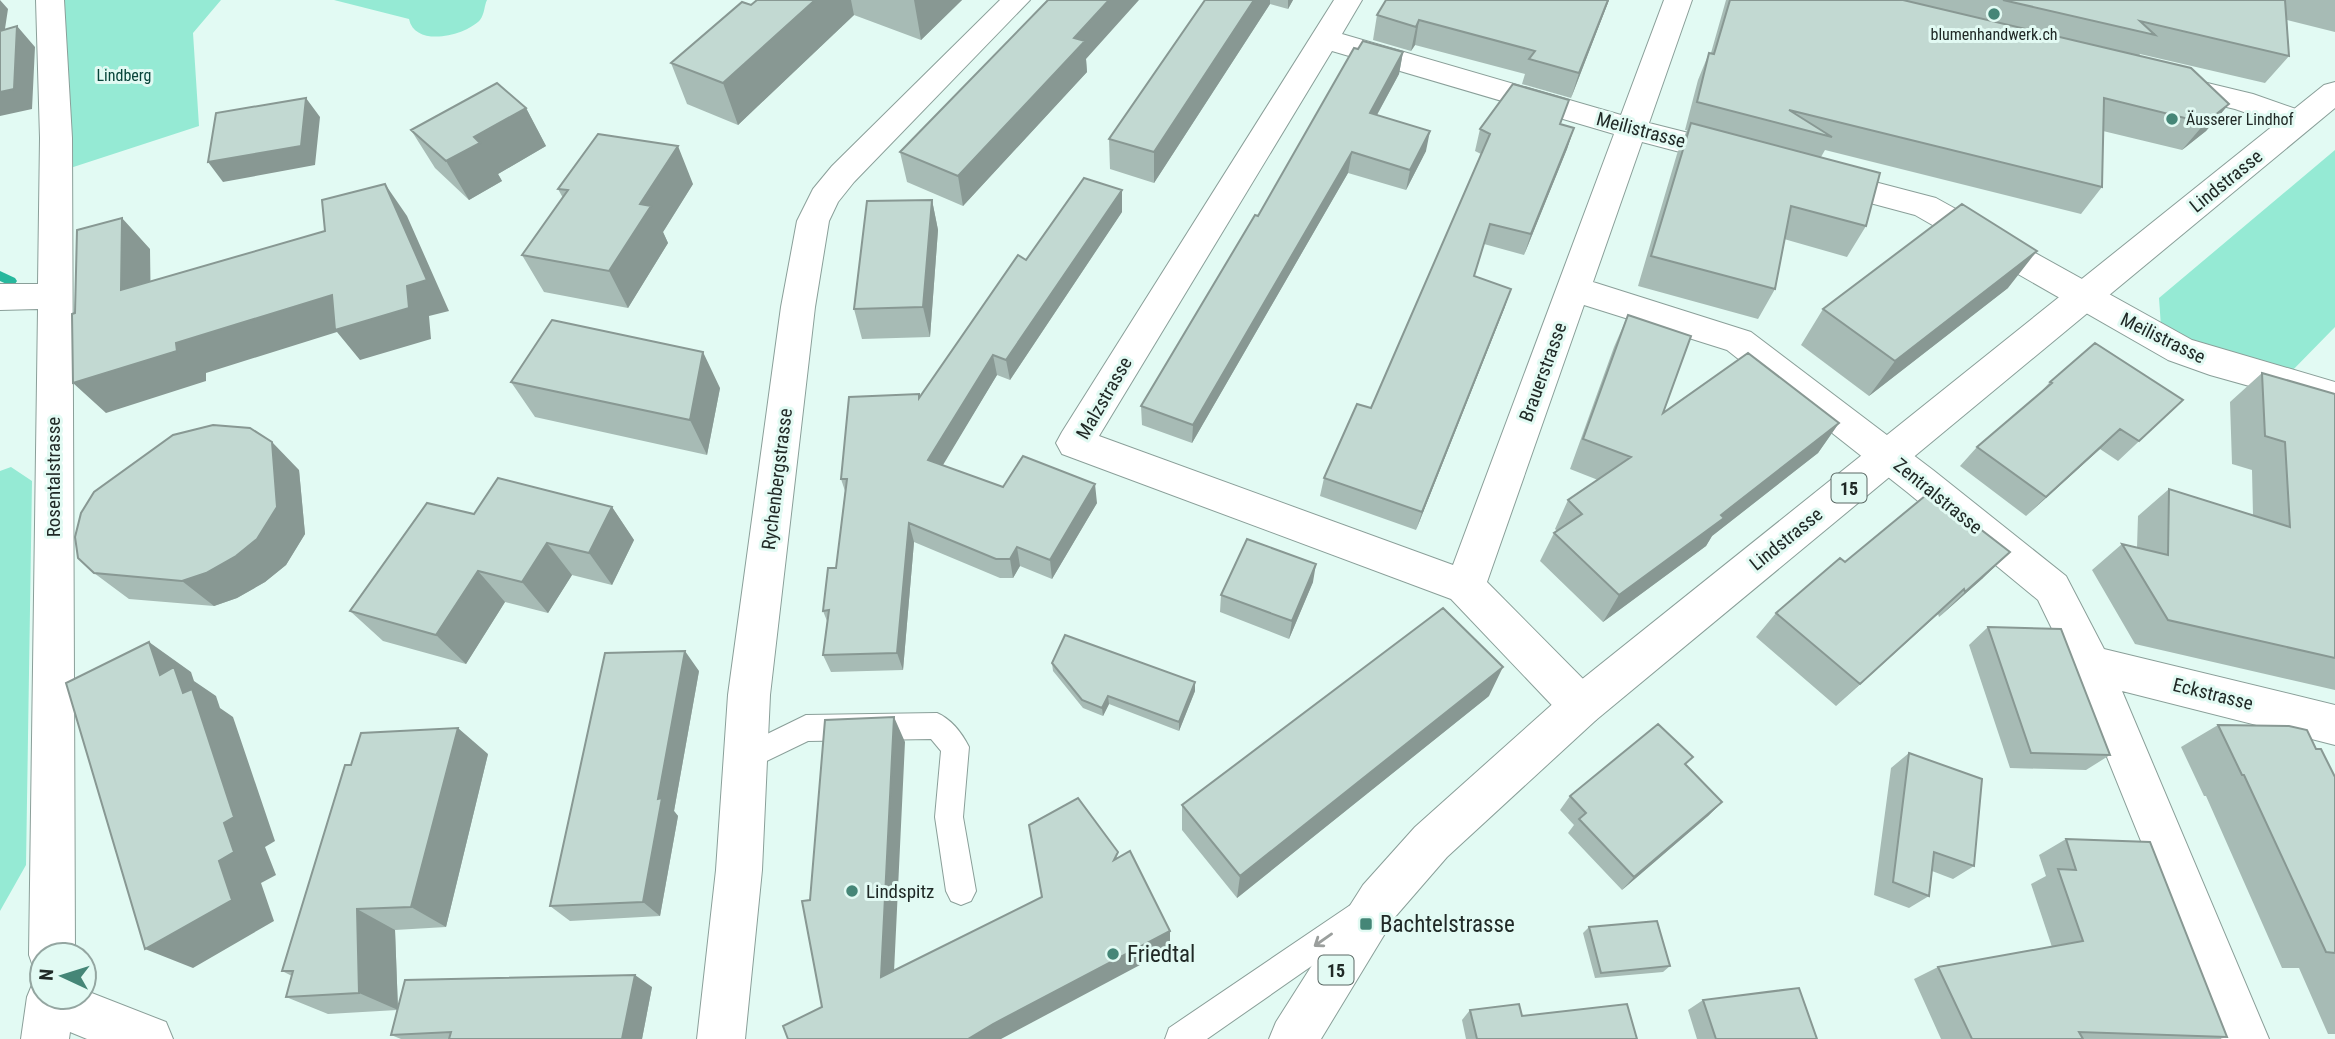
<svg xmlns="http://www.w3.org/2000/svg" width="2335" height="1039" viewBox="0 0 2335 1039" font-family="'Roboto Condensed',sans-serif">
<rect width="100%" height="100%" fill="#e2faf3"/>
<path fill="#95ead4" d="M50 0H221L193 33 199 126 55 173Z
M334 0H487C484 6 485 13 480 20 465 36 415 48 409 19Z
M2335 150V327L2282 381 2162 341 2159 298Z
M11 467 32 481 26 865 0 911V471Z"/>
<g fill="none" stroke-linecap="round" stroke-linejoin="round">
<path fill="#27b89d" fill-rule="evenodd" d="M0 271 15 278 17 281 15 284 11 286 0 281Z"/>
<g stroke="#8a9f99" stroke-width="2">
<path id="lane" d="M937 713C951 719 962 733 969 747L963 817 976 891 971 901 961 905 951 901 946 891 935 817 941 751 931 739 808 741 744 772 734 768 730 759 734 750 806 715Z
M1359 901 1369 906 1374 916 1369 926 1207 1039H1165L1169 1028 1349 906Z"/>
</g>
<g stroke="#8a9f99" stroke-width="2">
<path id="street" d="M36 0H64L72 138 75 955H42V974L35 972 29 955 38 309 0 310V284H38L40 138Z
M1000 0H1030L854 182 838 202 829 221 815 307 770 695 762 870 745 1039H697L716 870 728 695 781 307 797 221 813 189 832 166Z
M1334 0H1362L1342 34 1621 115 1664 0H1692L1649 123 1744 147 1749 155 1744 163 1733 166 1642 142 1593 282 1751 332 1933 470 2066 576 2104 649 2335 705V745L2122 691 2269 1039H2221L2071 668 2038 600 1907 492 1727 350 1584 305 1487 582 1596 692 1602 706 1596 720 1581 725 1566 720 1451 599 1062 454 1056 443 1062 432ZM1332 51 1614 134 1453 565 1099 436Z
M2170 74 2253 94 2310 114 2314 121 2310 128 2299 131 2235 109 2159 91 2155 84 2159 77Z
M1825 169 1936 198 2192 340 2335 382V410L2210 375 2168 360 1915 215 1814 188 1809 180 1814 172Z
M42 977V997H84V990L166 1022 173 1039H87L70 1032 69 1039H21L27 997 34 980Z"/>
</g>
<g stroke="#8a9f99" stroke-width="2">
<path id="primary" d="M2335 82V108L1596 720 1447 857 1395 917 1321 1039H1269L1276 1022 1363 885 1415 827 1566 692 2324 85Z"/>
</g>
<use href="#lane" fill="#fff" fill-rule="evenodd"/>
<use href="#street" fill="#fff" fill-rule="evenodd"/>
<use href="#primary" fill="#fff" fill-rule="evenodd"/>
</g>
<path fill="#a7bbb5" d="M757 0H962L921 40 854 15 738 125 687 104 671 63Z
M1205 0H1293L1288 9 1270 4 1154 183 1110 169 1109 139Z
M1609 0 1571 98 1522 84 1525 74 1415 45 1411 51 1373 40 1377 15Z
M1726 0H2335V32L2287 20 2289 56 2265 83 2140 54 2139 56 2229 104 2206 131 2182 150 2103 131 2102 187 2081 214 1825 150 1821 157 1866 226 1847 257 1784 239 1775 289 1758 319 1638 286 1677 154 1687 130H1685L1698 80 1709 53H1711Z
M1403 52 1399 74 1377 115 1426 151 1406 190 1348 173 1192 443 1142 425 1141 406 1258 216Z
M1086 59 1087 72 963 206 907 182 900 152Z
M526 108 546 146 498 174 502 181 469 200 435 168 411 130Z
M1561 124 1574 128 1567 149 1524 255 1484 244 1474 276 1511 289 1504 309 1416 530 1320 496 1324 478 1371 408 1481 154 1475 151 1480 129Z
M693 184 663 232 668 243 628 308 544 292 522 255 563 198 558 189Z
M932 200 938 230 930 337 862 339 854 309Z
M1122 212 1010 380 997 375 942 465 1003 487 1097 503 1052 579 1020 566 1013 578H1000L914 542 903 670 831 672 823 655 827 621 823 611 836 568 845 491 841 479 919 394 920 397 1026 260Z
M2008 288 1869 396 1801 345 1823 309Z
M1628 315 1663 413 1839 423 1818 453 1712 536 1706 546 1603 622 1540 561 1554 533 1557 531 1555 529 1568 500 1598 480 1570 469 1614 347Z
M2262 373 2335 394V690L2135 644 2092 570 2122 544 2137 548 2138 516 2169 489 2253 515 2252 470 2232 464 2230 402Z
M511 382 720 388 707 455 535 417Z
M2050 382 2183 400 2118 461 2100 449 2026 516 1960 466 1977 447 2038 395Z
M299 470 305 534 286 565 265 582 237 598 214 606 129 599 94 573Z
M612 507 634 540 612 585 572 575 548 613 505 602 466 664 383 641 350 611 474 514Z
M1845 562 1983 578 1939 617 1938 614 1836 706 1756 637 1776 613Z
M1313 582 1289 639 1220 612 1221 595Z
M1988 627 2110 755 2086 770 2010 768 1969 645Z
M1052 663 1195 682V691L1179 731 1109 704 1103 716 1083 708 1053 671Z
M699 671 674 811 678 816 660 916 570 921 550 906Z
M1489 696 1237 898 1182 830V805Z
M2218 725 2316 749 2335 777V1034H2328L2299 968H2282L2206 796H2204L2181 747Z
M1909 753 1974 866 1953 879 1932 871 1929 896 1909 908 1874 895 1891 768Z
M488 754 446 927 395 930 398 1009 652 987 642 1039H401L391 1035 397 1010 328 1014 286 997 292 976 282 971Z
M1686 765 1722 802 1708 816 1622 890 1568 833 1574 825 1560 810 1570 796Z
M2066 839 2227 1037 2219 1039H1941L1914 979 1938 967 2052 947 2031 884 2046 876 2039 855Z
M1589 927 1670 966 1663 972 1595 978 1583 933Z
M1703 1000 1817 1039H1697L1688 1010Z
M1470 1010 1522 1016 1637 1039H1466L1462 1020Z"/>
<path fill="#889893" d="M0 0 8 9 1 55 0 53Z
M815 0H851L854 15 738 125 723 83Z
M914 0H962L921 40Z
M1109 0H1139L1086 59 1087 72 963 206 958 176 1074 38Z
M1254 0H1270V4L1154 183V152Z
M1288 0H1293L1288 9Z
M1608 0H1609L1571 98 1579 73Z
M1419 20 1415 45 1411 51 1416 27Z
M17 26 35 47 32 109 0 116V92Z
M1403 52 1399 74 1367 133 1370 113Z
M306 98 320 117 315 165 223 182 208 162Z
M2229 104 2206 131 2182 150 2205 123Z
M526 108 546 146 498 174 502 181 469 200 446 161 474 137Z
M1574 128 1567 149 1524 255 1531 234Z
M1430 131 1426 151 1406 190 1410 170Z
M678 146 693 184 663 232 668 243 628 308 609 271 640 204Z
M1352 152 1348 173 1192 443 1193 425Z
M385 184 407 216 449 311 429 316 431 339 360 360 337 332 206 373V381L106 413 73 383 176 343 332 295Z
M1122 190V212L1010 380 1006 360Z
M932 200 938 230 930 337 923 307Z
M122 218 150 249 151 321 121 290Z
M2037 251 2008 288 1869 396 1895 361Z
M1511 289 1504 309 1416 530 1422 512Z
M703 352 720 388 707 455 690 420Z
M993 355 997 375 934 480 928 460Z
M1839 423 1818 453 1712 536 1706 546 1603 622 1619 595Z
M2120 429 2100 449 2026 516 2046 497Z
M272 442 299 470 305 534 286 565 265 582 237 598 214 606 182 581Z
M1095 484 1097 503 1052 579 1050 560Z
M612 507 634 540 612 585 589 553Z
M909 523 914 542 903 670 897 653Z
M547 543 572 575 548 613 522 582Z
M1017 547 1020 566 1013 578 1010 559Z
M2010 552 1983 578 1939 617 1965 592Z
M1316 564 1313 582 1289 639 1292 621Z
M478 571 505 602 466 664 436 635Z
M1964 589 1938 614 1836 706 1860 684Z
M149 642 191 672 194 681 216 696 220 708 233 717 275 841 265 847 276 875 261 883 274 921 193 968 145 949 219 861 224 823 183 693 160 675Z
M685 651 699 671 674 811 678 816 660 916 643 902 658 799Z
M1503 667 1489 696 1237 898 1240 876Z
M1195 682V691L1179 731V722Z
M1108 696 1109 704 1103 716 1102 708Z
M894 717 905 742 893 993 881 977Z
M458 728 488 754 446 927 411 907Z
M1722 802 1708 816 1622 890 1634 877Z
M357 909 395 930 398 1010 359 993Z
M1170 931V949L1001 1039H968L993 1024Z
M635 975 652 987 642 1039H622Z"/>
<path fill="#c2d9d2" stroke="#889893" stroke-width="2" d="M757 0H815L723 83 671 63 742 2 751 5Z
M1048 0H1109L1074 38 1085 41 958 176 900 152Z
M1205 0H1254L1154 152 1109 139Z
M1386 0H1608L1579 73 1529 59 1535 51 1419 20 1416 27 1377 15Z
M1730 0H1903L2191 68 2229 104 2205 123 2104 98 2102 187 1789 110 1832 137 1697 102 1709 53 1714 54Z
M2003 0H2285L2289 56 2140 21 2155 35Z
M17 26 14 89 0 92V31Z
M1363 41 1403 52 1370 113 1430 131 1410 170 1352 152 1193 425 1141 406 1255 215 1258 216 1354 48 1358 49Z
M497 83 526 108 474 137 480 143 446 161 411 130Z
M1513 84 1569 100 1560 124 1574 128 1531 234 1490 224 1474 276 1511 289 1422 512 1324 478 1357 404 1371 408 1490 134 1480 129Z
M306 98 301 146 208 162 216 113Z
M1691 123 1880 173 1866 226 1791 206 1775 289 1651 256Z
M598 134 678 146 640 204 651 206 609 271 522 255 568 190 558 189Z
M1084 178 1122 190 1006 360 993 355 928 460 1003 487 1023 456 1095 484 1050 560 1017 547 1010 559H996L909 523 897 653 823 655 829 610 823 611 828 568H836L847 479H841L849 397 919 394V398L1018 255 1026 260Z
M385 184 427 280 407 286 409 308 335 330 332 295 176 343 177 351 73 383 72 314 75 313 77 230 122 218 121 290 325 231 322 200Z
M932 200 923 307 854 309 867 201Z
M1962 204 2037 251 1895 361 1823 309Z
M1628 315 1691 336 1663 413 1748 353 1839 423 1721 515 1724 518 1619 595 1554 533 1582 514 1568 500 1631 457 1583 439Z
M552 320 703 352 690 420 511 382Z
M2095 343 2183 400 2139 441 2120 429 2046 497 1977 447 2052 383 2050 382Z
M2262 373 2335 394V658L2168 620 2122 544 2168 555 2169 489 2290 527 2285 442 2265 436Z
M213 425 250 428 272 442 277 507 257 539 236 556 206 573 182 581 94 573 78 558 75 537 81 513 94 492 173 435Z
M498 478 612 507 589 553 547 543 522 582 478 571 436 635 350 611 427 503 474 514Z
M1931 491 2010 552 1965 592 1964 589 1860 684 1776 613 1840 558 1845 562Z
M1247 539 1316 564 1292 621 1221 595Z
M1443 608 1503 667 1240 876 1182 805Z
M1988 627 2061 629 2110 755 2031 753Z
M1065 635 1195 682 1179 722 1108 696 1102 708 1082 700 1052 663Z
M149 642 160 675 174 667 183 693 192 689 234 817 224 823 234 852 219 861 232 900 145 949 66 683Z
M685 651 658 799 662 798 643 902 550 906 605 653Z
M894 717 881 977 1042 897 1029 825 1078 798 1118 852 1114 860 1130 851 1170 931 993 1024 968 1039H788L783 1026 822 1007 802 901 810 900 825 720Z
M1658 724 1693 757 1685 764 1722 802 1634 877 1579 819 1586 813 1570 796Z
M2218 725 2289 726 2307 730 2316 749H2321L2335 777V953L2326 952 2244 775H2242Z
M458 728 411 907 357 909 359 993 286 997 293 971H282L345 765H351L361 733Z
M1909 753 1982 779 1974 866 1934 852 1929 896 1893 882Z
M2066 839 2150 842 2227 1037 2079 1032 2083 1039H1972L1938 967 2083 941 2058 869 2076 870Z
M1657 921 1670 966 1601 973 1589 927Z
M635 975 622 1039H449L451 1032 391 1035 405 980Z
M1799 988 1817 1039H1716L1703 1000Z
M1519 1004 1522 1016 1627 1004 1637 1039H1477L1470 1010Z"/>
<defs><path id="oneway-shaft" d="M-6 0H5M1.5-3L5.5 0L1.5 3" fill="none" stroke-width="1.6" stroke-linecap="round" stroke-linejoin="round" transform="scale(1.75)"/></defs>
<use stroke="#9b9f9d" href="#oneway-shaft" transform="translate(1323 940) rotate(145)"/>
<g fill="#458677" stroke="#e2faf3" stroke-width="2.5">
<circle cx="1994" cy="14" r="7"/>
<circle cx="2172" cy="119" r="7"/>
<circle cx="852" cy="891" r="7"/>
<rect x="1359" y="917" width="14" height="14" rx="3.5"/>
<circle cx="1113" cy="954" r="7"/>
</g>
<g text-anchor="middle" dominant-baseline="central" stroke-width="6" stroke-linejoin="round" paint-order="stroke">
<g font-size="16" fill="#202926" stroke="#e2faf3">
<text x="1994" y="34">blumenhandwerk.ch</text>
<text x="2186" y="119" text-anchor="start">Äusserer Lindhof</text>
</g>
<g font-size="16" fill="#074439" stroke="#e2faf3">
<text x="124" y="75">Lindberg</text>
</g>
<g fill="#e2faf3" stroke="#5a6864" stroke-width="2">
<rect x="1831.5" y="473.5" width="35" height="29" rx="5"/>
<rect x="1318.5" y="955.5" width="35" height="29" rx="5"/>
</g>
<g font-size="18" font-weight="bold" fill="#202926">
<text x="1849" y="488">15</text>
<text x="1336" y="970">15</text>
</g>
<g font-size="19" fill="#202926" stroke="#e2faf3">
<text transform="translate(1641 130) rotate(15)">Meilistrasse</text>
<text transform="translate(2226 181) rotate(-39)">Lindstrasse</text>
<text transform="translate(2163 338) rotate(26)">Meilistrasse</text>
<text transform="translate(1543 372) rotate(-70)">Brauerstrasse</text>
<text transform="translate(1104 398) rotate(-60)">Malzstrasse</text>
<text transform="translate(53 477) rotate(-90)">Rosentalstrasse</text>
<text transform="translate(777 479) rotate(-83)">Rychenbergstrasse</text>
<text transform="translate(1938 496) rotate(39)">Zentralstrasse</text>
<text transform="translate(1786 539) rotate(-39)">Lindstrasse</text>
<text transform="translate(2213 694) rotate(14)">Eckstrasse</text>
</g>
<g font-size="19" fill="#202926" stroke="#e2faf3" text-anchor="start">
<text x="866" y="891">Lindspitz</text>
</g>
<g font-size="23" fill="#202926" stroke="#e2faf3" text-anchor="start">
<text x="1380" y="924">Bachtelstrasse</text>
<text x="1127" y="954">Friedtal</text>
</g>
</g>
<g transform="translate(63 976) rotate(274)"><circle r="33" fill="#e2faf3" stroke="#94a6a1" stroke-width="2"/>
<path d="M0-5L12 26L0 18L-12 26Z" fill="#458677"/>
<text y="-10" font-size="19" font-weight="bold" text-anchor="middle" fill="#202926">N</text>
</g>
</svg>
